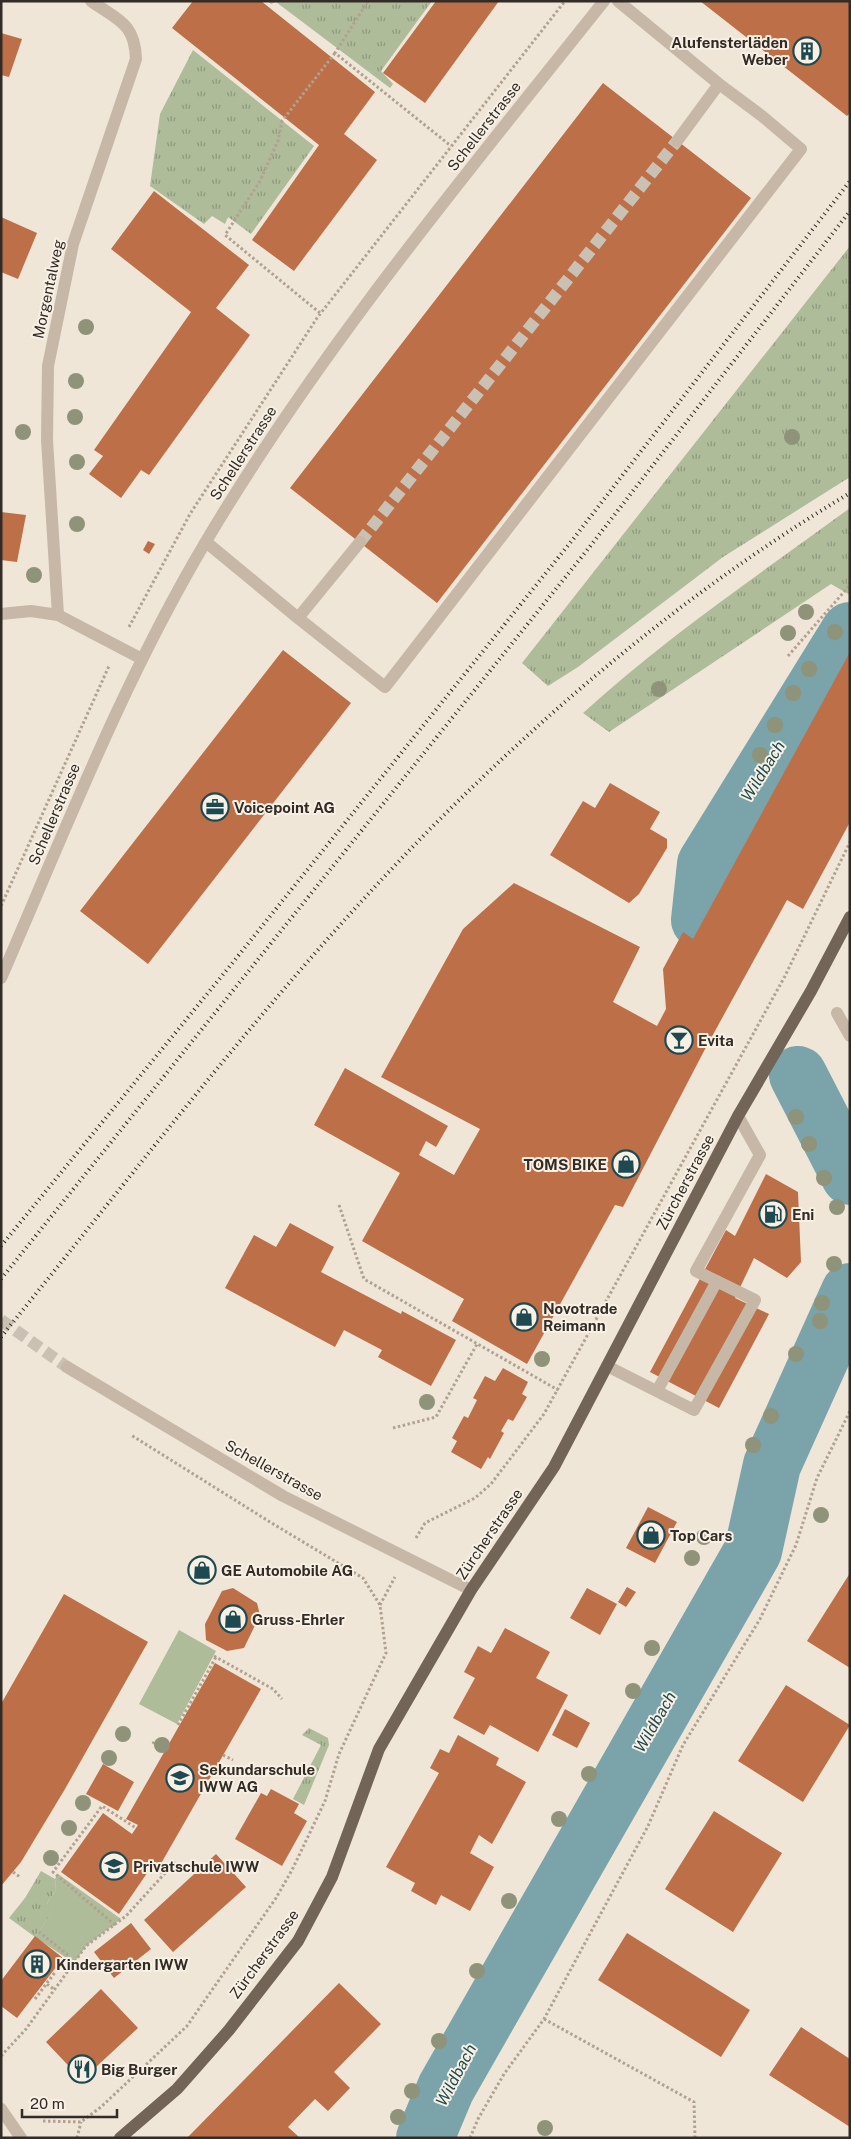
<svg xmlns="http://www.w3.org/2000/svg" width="851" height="2139" viewBox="0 0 851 2139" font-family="'Public Sans',sans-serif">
<defs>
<pattern id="grass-tufts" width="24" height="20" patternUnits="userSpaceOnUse" patternTransform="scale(1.25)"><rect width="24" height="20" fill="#aebc9a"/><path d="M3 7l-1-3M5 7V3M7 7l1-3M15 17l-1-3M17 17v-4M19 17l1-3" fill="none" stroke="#8e997d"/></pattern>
</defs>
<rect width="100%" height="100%" fill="#efe6d8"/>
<path fill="url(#grass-tufts)" d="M267 1H432L381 71 393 84 390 88 276 2 271 4Z
M193 50 314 146 251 234 228 217 225 224 212 216 204 224 150 186 160 114Z
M850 246V477L723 557 578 667 548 686 522 663Z
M850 508V595L831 584 609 732 583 713C666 637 760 574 850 508Z
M309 1728 328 1738 329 1745 304 1805 293 1799 321 1745 302 1735Z
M41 1871 55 1879 56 1890 47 1903 55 1908 35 1937 9 1918 25 1898Z"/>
<path fill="#aebc9a" d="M179 1630 216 1651 177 1724 139 1704Z
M58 1874 121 1919 86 1946 74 1963 35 1937 54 1909 47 1903 56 1890 55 1879Z"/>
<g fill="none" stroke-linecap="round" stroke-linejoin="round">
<path stroke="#7aa3aa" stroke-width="58" d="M700 920 706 864 850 631
M798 1075 850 1176
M425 2138 446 2088 753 1551 772 1465 850 1292"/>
</g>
<path fill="#bd6f48" d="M193 1H261L375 92 344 134 377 160 294 271 252 240 319 145 172 28Z
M436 1H499L425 103 383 73Z
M700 1H850V113L847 116Z
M1 33 22 39 9 77 1 75Z
M603 83 751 198 437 603 290 488Z
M154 191 249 265 216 308 250 335 149 475 141 470 121 498 89 474 103 456 94 450 191 312 111 249Z
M1 217 37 233 18 279 1 272Z
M1 512 26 515 17 562 1 560Z
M148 541 155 544 149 554 143 550Z
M283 650 351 703 148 964 80 911Z
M850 652V822L803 909 787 900 704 1051 623 1207 615 1205 527 1364 452 1321 464 1299 362 1241 400 1173 314 1125 345 1068 448 1126 436 1147 426 1141 419 1155 454 1175 480 1129 381 1077 463 929 514 883 640 947 613 1002 657 1026 666 1009 663 969 683 932 693 939Z
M610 783 660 812 650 829 667 839V848L639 894 629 903 550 855 583 801 595 808Z
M766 1174 798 1192 801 1262 787 1278 754 1258 735 1298 769 1314 719 1408 650 1372 726 1230 735 1236Z
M290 1223 334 1247 321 1272 401 1314 402 1311 456 1340 431 1386 378 1357 382 1350 344 1330 335 1347 225 1288 254 1235 276 1247Z
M503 1368 528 1382 522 1394 527 1397 513 1421 508 1419 501 1431 504 1433 490 1459 488 1457 481 1469 451 1452 457 1441 452 1438 464 1416 468 1418 477 1400 473 1398 485 1376 495 1381Z
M648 1507 677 1522 655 1563 626 1548Z
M850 1573V1668L807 1641Z
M627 1587 636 1592 626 1607 618 1602Z
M233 1588 257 1603 260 1615 244 1648 227 1651 206 1640 205 1624 222 1591Z
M587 1588 617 1604 600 1635 570 1618Z
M64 1594 148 1642 65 1789 21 1862 1 1886V1704Z
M505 1628 550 1652 536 1678 568 1695 538 1752 490 1725 484 1735 453 1718 475 1678 464 1672 478 1646 491 1653Z
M215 1663 261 1689 159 1867 154 1863 119 1914 61 1872 103 1813 132 1834 138 1825 126 1819Z
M786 1685 850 1725 803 1802 738 1761Z
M565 1709 590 1723 577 1748 552 1735Z
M458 1735 499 1758 496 1765 526 1782 492 1844 479 1835 470 1853 494 1867 470 1911 441 1895 436 1905 411 1891 415 1883 386 1867 439 1773 430 1768 440 1749 449 1753Z
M103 1764 134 1782 118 1811 86 1794Z
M271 1789 299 1804 294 1813 307 1821 282 1866 235 1839 261 1793 267 1796Z
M714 1811 782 1853 733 1932 665 1889Z
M216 1854 246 1887 173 1952 144 1920Z
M131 1923 151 1949 114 1978 94 1952Z
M627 1933 750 2010 721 2057 598 1980Z
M35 1936 63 1958 17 2018 1 2006V1981Z
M339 1983 381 2024 334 2072 350 2088 328 2111 315 2099 288 2127 300 2138H187Z
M101 1989 138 2028 82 2080 46 2042Z
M801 2027 850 2059V2127L769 2075Z"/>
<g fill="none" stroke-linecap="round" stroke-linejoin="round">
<path stroke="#c9c1b4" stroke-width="12" stroke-dasharray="12 6" stroke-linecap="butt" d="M360 542 677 141
M1 1320 67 1367"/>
<path stroke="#b1a190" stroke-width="3" stroke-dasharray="2.5 2.5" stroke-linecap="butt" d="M368 1 335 53 451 146
M320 313 225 235 260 181 278 141 282 121 335 53
M129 627 190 514 317 318 565 1
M788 656 850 585
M1 906 109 666
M339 1205 364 1279 558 1390
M393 1428 436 1417 477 1344
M416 1538 425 1523 475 1498 491 1484 544 1414 785 976 850 842
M380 1605 395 1577
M214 1656 273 1689 282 1699
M178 1725 216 1657
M153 1744 155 1740
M223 1755 233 1760
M152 1866 164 1874
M13 1872 20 1877
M115 1925 53 1872 102 1806 136 1828
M47 1984 55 1990
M35 1999 68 1955 39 1932
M544 2019 694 2102 695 2138
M1 2056 26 2029 86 1946 126 1916 177 1860
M43 2121 81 2122 101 2107 187 2026 276 1898 292 1870 325 1801 339 1754 386 1653 380 1605 363 1578 270 1522 131 1435
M77 2138 81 2122
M470 2138 478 2119 504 2074 544 2019 648 1826 683 1745 760 1619 796 1545 817 1478 850 1411"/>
<path stroke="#c6b7a6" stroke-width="12" d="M618 1 719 84 677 141
M206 542 298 618 360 542
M1 614 31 611 58 615 142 659
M58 615 47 440 48 366 73 244 136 59C135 23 118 20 91 1
M298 618 385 687 801 149 762 116 719 84
M1 978C65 831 123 681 205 543 320 349 464 177 604 1
M837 1013 850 1036
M607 1366 694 1410 755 1300 696 1271 760 1155 738 1116
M67 1367 283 1496 471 1590
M657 1391 717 1281
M1 2109 21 2138"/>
<path stroke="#736458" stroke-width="12" d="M120 2138 177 2089 229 2030 298 1941 332 1877 379 1749 471 1590 554 1467 738 1116 811 991 850 917"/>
<path stroke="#322b26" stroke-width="4" stroke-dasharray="1 4" stroke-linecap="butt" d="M1 1246 230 966 574 538 850 181
M1 1279 588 549 850 211
M1 1337C143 1162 280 980 439 820 563 696 699 583 850 493"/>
</g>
<g fill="#8e9379">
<circle cx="86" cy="327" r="8"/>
<circle cx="76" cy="381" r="8"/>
<circle cx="75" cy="417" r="8"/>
<circle cx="23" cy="432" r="8"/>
<circle cx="792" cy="437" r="8"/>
<circle cx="77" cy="462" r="8"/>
<circle cx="77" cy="524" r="8"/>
<circle cx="34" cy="575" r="8"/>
<circle cx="806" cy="612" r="8"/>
<circle cx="835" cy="632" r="8"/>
<circle cx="788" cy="633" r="8"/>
<circle cx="809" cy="669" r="8"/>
<circle cx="659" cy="689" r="8"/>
<circle cx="793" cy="693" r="8"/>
<circle cx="775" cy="725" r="8"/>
<circle cx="760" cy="755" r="8"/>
<circle cx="796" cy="1117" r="8"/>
<circle cx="809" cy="1144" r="8"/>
<circle cx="824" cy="1178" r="8"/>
<circle cx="837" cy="1207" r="8"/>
<circle cx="834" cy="1264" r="8"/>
<circle cx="822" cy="1303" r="8"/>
<circle cx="820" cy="1321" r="8"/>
<circle cx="796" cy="1354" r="8"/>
<circle cx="542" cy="1359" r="8"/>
<circle cx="427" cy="1402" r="8"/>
<circle cx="771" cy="1416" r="8"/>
<circle cx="753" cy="1445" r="8"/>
<circle cx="821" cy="1515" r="8"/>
<circle cx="704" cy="1537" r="8"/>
<circle cx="692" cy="1558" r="8"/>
<circle cx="652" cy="1648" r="8"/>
<circle cx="633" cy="1691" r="8"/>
<circle cx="123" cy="1734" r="8"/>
<circle cx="162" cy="1745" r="8"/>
<circle cx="109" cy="1758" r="8"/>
<circle cx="589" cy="1774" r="8"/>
<circle cx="83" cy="1803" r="8"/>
<circle cx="559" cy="1819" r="8"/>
<circle cx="69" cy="1828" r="8"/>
<circle cx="51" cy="1858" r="8"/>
<circle cx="509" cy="1901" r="8"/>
<circle cx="477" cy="1971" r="8"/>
<circle cx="439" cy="2041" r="8"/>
<circle cx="412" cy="2091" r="8"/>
<circle cx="398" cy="2117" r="8"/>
<circle cx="545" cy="2128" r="8"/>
</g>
<defs>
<g id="building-ring" transform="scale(1.4375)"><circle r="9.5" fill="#f7f0e4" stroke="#1f4950" stroke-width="1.5"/><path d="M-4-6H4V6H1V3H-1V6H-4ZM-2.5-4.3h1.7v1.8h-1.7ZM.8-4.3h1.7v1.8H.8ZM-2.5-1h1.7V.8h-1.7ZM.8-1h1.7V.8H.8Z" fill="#1f4950"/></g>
<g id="office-ring" transform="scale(1.4375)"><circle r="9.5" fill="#f7f0e4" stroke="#1f4950" stroke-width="1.5"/><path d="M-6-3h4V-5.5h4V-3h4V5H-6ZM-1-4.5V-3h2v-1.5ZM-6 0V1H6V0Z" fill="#1f4950"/></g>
<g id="bar-ring" transform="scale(1.4375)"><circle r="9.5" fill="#f7f0e4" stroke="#1f4950" stroke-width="1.5"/><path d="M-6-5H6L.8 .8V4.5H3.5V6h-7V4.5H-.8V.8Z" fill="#1f4950"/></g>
<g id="shop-ring" transform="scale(1.4375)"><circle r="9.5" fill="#f7f0e4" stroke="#1f4950" stroke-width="1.5"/><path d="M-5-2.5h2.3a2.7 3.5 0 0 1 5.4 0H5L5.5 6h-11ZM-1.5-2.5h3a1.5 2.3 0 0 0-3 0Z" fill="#1f4950"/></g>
<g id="fuel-ring" transform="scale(1.4375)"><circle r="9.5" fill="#f7f0e4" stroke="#1f4950" stroke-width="1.5"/><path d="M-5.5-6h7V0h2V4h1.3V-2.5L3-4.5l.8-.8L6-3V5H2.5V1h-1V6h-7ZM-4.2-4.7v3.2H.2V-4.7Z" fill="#1f4950"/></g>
<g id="school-ring" transform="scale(1.4375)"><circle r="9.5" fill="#f7f0e4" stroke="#1f4950" stroke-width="1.5"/><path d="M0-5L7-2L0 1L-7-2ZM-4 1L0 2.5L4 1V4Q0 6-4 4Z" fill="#1f4950"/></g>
<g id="restaurant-ring" transform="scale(1.4375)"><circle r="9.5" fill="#f7f0e4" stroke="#1f4950" stroke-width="1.5"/><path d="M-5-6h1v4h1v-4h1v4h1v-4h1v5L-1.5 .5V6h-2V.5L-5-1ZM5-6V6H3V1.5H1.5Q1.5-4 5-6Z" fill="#1f4950"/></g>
</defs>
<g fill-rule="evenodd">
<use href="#building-ring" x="807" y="51"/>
<use href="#office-ring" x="215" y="807"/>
<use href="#bar-ring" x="679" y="1040"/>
<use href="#shop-ring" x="626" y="1164"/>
<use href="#fuel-ring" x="773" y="1214"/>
<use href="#shop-ring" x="524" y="1317"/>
<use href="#shop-ring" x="651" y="1535"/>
<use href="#shop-ring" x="202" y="1570"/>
<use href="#shop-ring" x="233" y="1619"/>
<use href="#school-ring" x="180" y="1778"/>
<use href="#school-ring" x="114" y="1866"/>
<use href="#building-ring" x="37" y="1964"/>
<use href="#restaurant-ring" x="82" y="2069"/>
</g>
<g text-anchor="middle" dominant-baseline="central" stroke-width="4" stroke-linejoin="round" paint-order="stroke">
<g font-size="15" font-weight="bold" fill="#322b26" stroke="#f7f0e4" text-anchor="start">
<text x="788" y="42" text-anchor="end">Alufensterläden<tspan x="788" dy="17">Weber</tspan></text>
<text x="234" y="807">Voicepoint AG</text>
<text x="698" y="1040">Evita</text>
<text x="607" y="1164" text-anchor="end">TOMS BIKE</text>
<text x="792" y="1214">Eni</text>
<text x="543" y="1308">Novotrade<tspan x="543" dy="17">Reimann</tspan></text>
<text x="670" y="1535">Top Cars</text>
<text x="221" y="1570">GE Automobile AG</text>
<text x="252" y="1619">Gruss-Ehrler</text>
<text x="199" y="1769">Sekundarschule<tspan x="199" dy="17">IWW AG</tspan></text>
<text x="133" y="1866">Privatschule IWW</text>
<text x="56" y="1964">Kindergarten IWW</text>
<text x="101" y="2069">Big Burger</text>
</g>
<g font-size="15" fill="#322b26" stroke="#f7f0e4">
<text transform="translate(484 126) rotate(-52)">Schellerstrasse</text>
<text transform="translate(48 289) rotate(-78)">Morgentalweg</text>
<text transform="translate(243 453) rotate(-57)">Schellerstrasse</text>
<text transform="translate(54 814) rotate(-67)">Schellerstrasse</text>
<text transform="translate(685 1182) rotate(-62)">Zürcherstrasse</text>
<text transform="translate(274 1470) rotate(29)">Schellerstrasse</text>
<text transform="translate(489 1534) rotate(-56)">Zürcherstrasse</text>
<text transform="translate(264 1954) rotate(-54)">Zürcherstrasse</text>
</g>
<g font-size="16" font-style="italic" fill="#1f4950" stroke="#f7f0e4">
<text transform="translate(763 771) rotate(-58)">Wildbach</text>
<text transform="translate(655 1722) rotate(-60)">Wildbach</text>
<text transform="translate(456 2075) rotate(-62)">Wildbach</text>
</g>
</g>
<rect width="851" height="2139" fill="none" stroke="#322b26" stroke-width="5"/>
<path d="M22 2109v8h95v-8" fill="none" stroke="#322b26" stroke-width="2.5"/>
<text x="30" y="2109" font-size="15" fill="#322b26" stroke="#f7f0e4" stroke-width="4" paint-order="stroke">20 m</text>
</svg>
